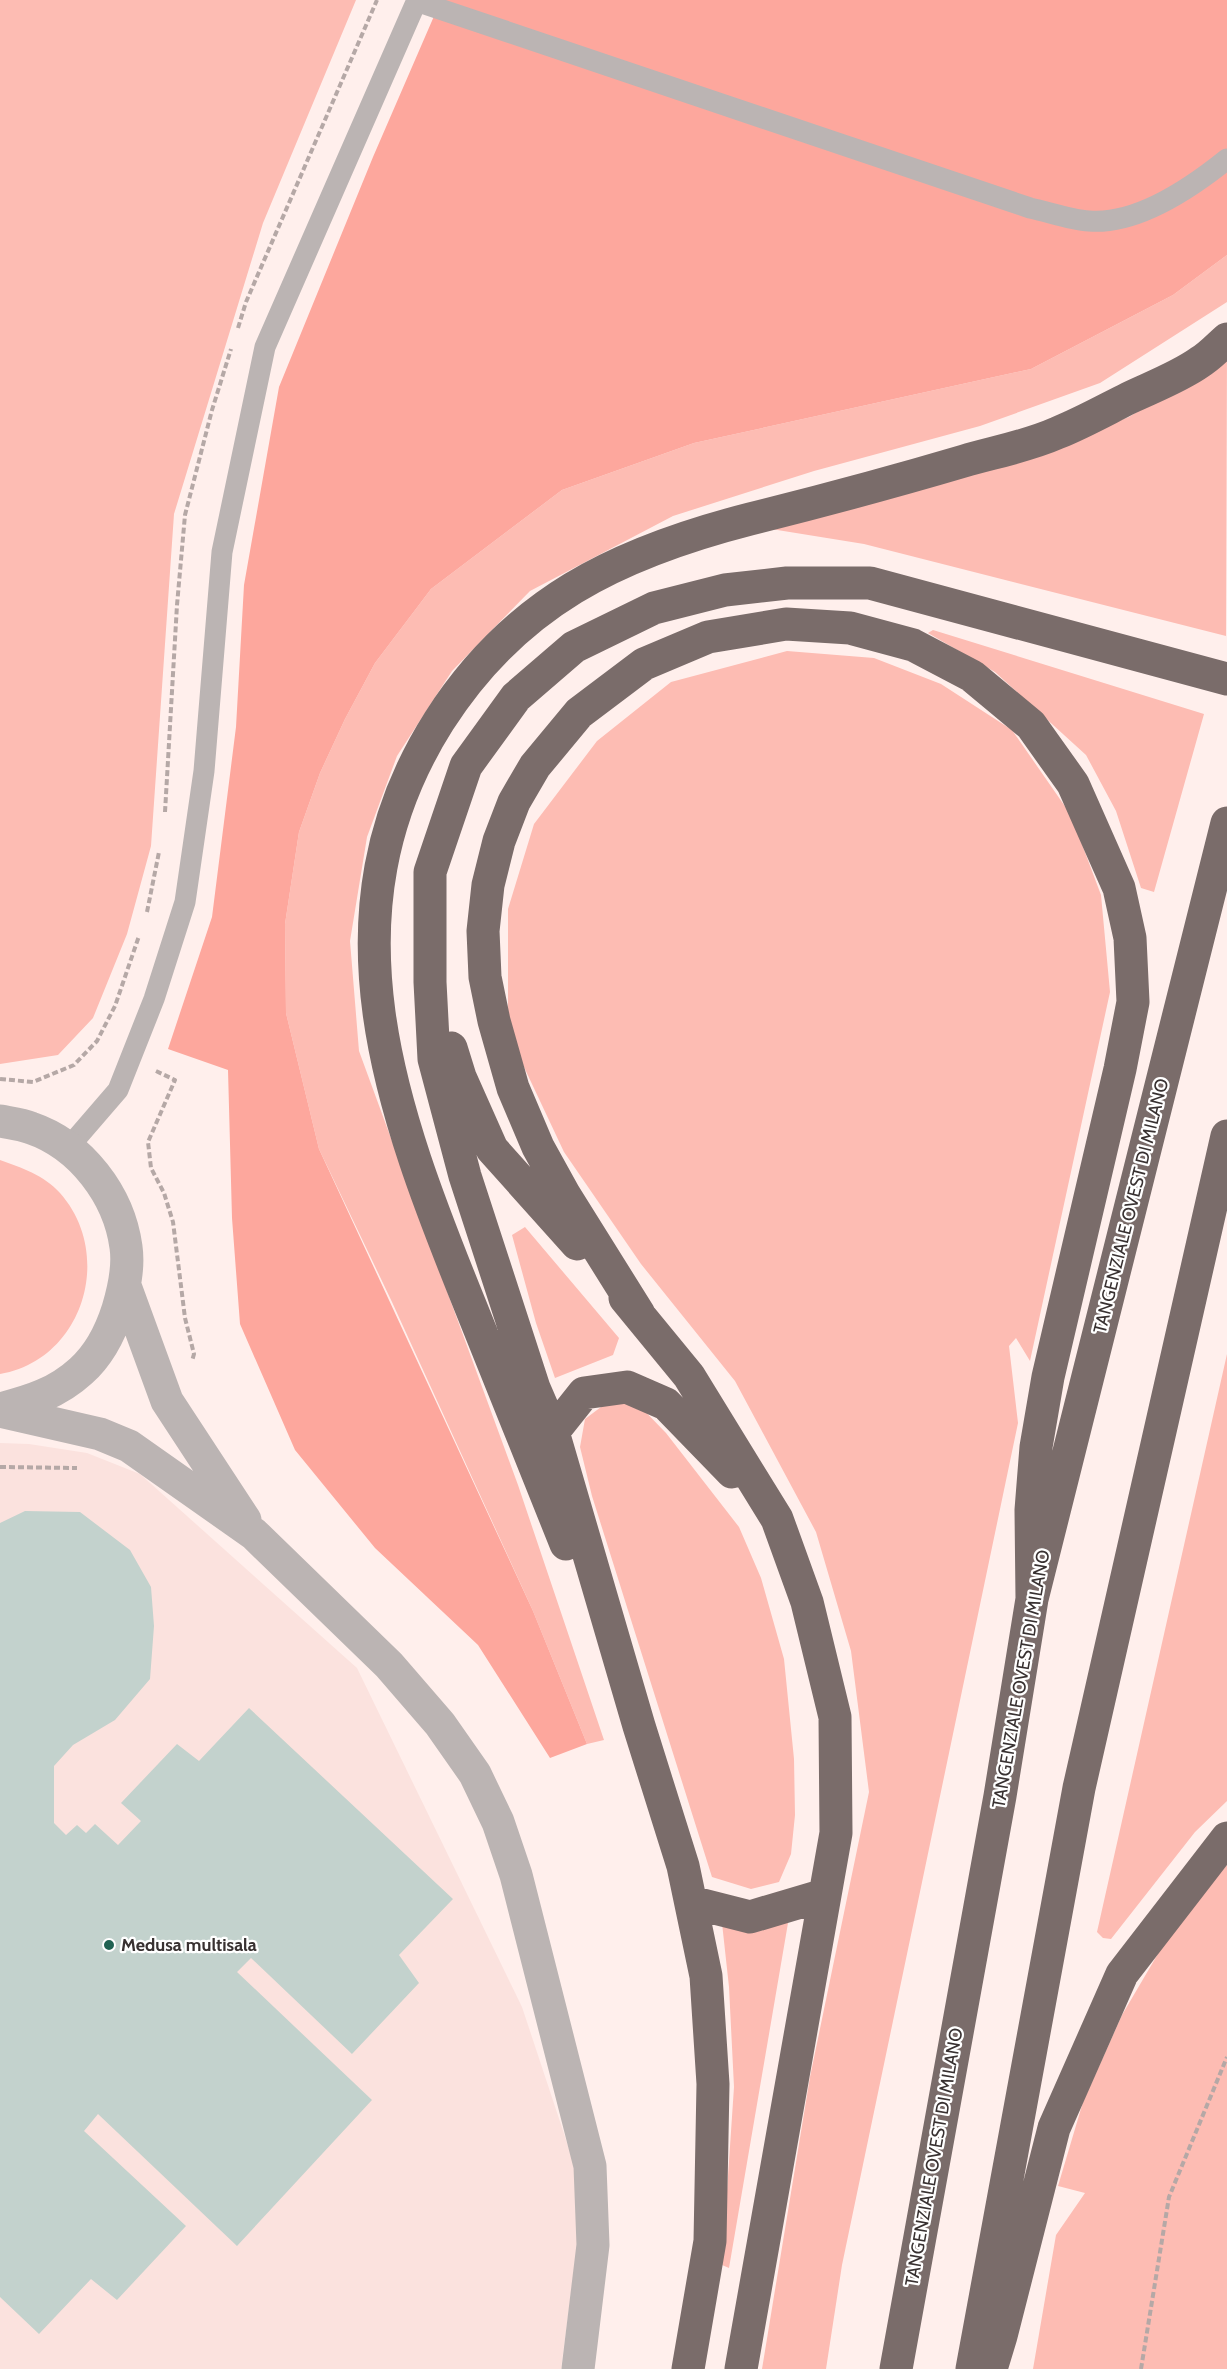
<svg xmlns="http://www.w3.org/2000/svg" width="1227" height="2369" viewBox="0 0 1227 2369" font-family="Cabin,sans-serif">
<rect width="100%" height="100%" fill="#ffefec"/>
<path fill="#fbe2de" d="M0 1443 29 1444 87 1453 140 1474 357 1668 522 2007 584 2194 561 2369H0Z"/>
<path fill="#fdbcb3" d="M0 0H356L263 223 174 514 151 846 127 934 93 1018 58 1055 0 1064Z
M1227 255V302L1100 383 980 426 814 471 673 516 530 591 452 671 397 756 367 837 350 941 359 1051 518 1485 604 1740 587 1744 533 1611 392 1302 319 1149 286 1013 285 924 299 832 320 773 345 719 375 663 431 589 562 490 694 443 1031 369 1173 295Z
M1227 348 1226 636 864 544 765 528 1032 454 1129 417 1196 374Z
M933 630 1204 714 1154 892 1141 888 1116 811 1086 755 995 672 928 633Z
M787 651 874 658 941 684 1012 730 1071 815 1101 895 1110 992 1030 1361 1016 1338 1009 1346 1018 1423 842 2265 826 2369H762L810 2077 869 1792 851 1651 816 1532 735 1381 641 1264 564 1152 508 1033V909L534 824 597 741 671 682Z
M0 1160C22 1168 44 1175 60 1193 115 1255 83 1360 0 1374Z
M525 1227 619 1338 613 1355 555 1378 536 1323 512 1235Z
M1227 1354V1801L1195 1832 1111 1939 1103 1938 1097 1932Z
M613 1398 635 1401 666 1433 739 1527 761 1578 784 1659 794 1759 795 1815 791 1854 779 1882 751 1889 712 1877 592 1496 580 1447 585 1419Z
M1227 1865V2369H1033L1056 2235 1085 2193 1058 2186 1083 2102 1122 2015 1162 1947 1210 1882Z
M722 1923H788L729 2268 722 2265 734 2087 729 1987Z"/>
<path fill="#fda79d" d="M441 0H1227V255L1173 295 1031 369 694 443 562 490 431 589 375 663 345 719 320 773 299 832 285 924 286 1013 319 1149 533 1611 587 1744 550 1758 478 1645 375 1548 295 1450 240 1324 232 1218 228 1070 168 1049 212 917 236 727 244 585 279 387 373 157Z"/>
<path fill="#c3d2cd" d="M25 1511 80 1512 130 1550 151 1587 154 1626 150 1679 115 1720 73 1745 54 1766V1823L66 1835 77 1825 86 1833 95 1824 118 1845 141 1821 121 1803 177 1744 199 1761 249 1708 453 1899 399 1955 419 1983 352 2054 251 1958 237 1972 372 2100 237 2246 98 2114 84 2131 186 2226 117 2300 91 2279 39 2334 0 2297V1523Z"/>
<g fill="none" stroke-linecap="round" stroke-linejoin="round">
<path stroke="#b5a8a6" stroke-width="4" stroke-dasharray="6 3" stroke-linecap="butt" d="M238 328 246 302 377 0
M165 812 177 605 185 515 212 410 231 349
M147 912 159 852
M156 1071 175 1080 148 1142 151 1168 164 1193 173 1222 185 1318 194 1354 192 1361
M0 1079 33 1082 74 1065 97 1041 115 1006 139 936
M0 1467 77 1468
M1141 2369 1169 2197 1227 2057"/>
<path stroke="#bbb4b3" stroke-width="21" d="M416 1 1030 208C1049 212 1070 220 1089 221 1137 225 1191 188 1227 159
M68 1148 118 1090 154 999 185 902 204 771 222 552 265 347 417 0"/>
<path stroke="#bbb4b3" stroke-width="33" d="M0 1121C10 1123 21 1124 31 1128 81 1145 119 1195 126 1247 129 1268 124 1289 118 1309 111 1331 99 1355 81 1371 57 1393 31 1401 0 1409
M125 1286 167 1401 245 1520
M0 1411 100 1434 129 1446 254 1534 389 1665 440 1724 475 1774 498 1822 516 1875 590 2166 593 2245 578 2369"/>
<path stroke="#7a6c6a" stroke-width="33" d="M451 1048 460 1077 492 1149 577 1244
M625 1298 689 1376 777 1519 807 1602 835 1717 836 1833 741 2369
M639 1314 564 1194 538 1147 513 1088 494 1021 485 977 483 931 488 885 499 841 514 802 535 766 579 713 644 664 708 637 786 624 850 628 913 645 972 676 1031 725 1073 784 1119 888 1130 938 1133 1002 1120 1069 1048 1377 1036 1447 1031 1510 1032 1599
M553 1432 584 1393 627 1387 666 1404 732 1472
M566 1544C534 1464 502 1385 470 1305 392 1112 316 915 439 721 515 602 617 553 750 519 822 501 893 482 964 461 995 452 1028 446 1057 433 1082 423 1105 410 1129 398 1152 387 1179 377 1200 362 1210 356 1218 347 1227 339
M691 1902 750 1917 824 1895
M688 2369 710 2241 713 2084 706 1976 683 1866 639 1726 553 1432 534 1388 465 1176 434 1059 430 982V872L466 766 516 697 574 647 654 608 725 590 787 583H870L1227 679
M896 2369 1000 1796 1032 1599 1227 823
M972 2369 1079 1788 1227 1136
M991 2369 1001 2336 1054 2128 1122 1974 1227 1838"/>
</g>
<circle fill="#206252" stroke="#fff" stroke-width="2" cx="109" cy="1945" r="6"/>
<g text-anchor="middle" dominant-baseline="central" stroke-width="4.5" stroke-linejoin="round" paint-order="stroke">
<g font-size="18" fill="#383131" stroke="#fff">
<text transform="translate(1131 1206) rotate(-76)">TANGENZIALE OVEST DI MILANO</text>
<text transform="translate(1021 1679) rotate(-80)">TANGENZIALE OVEST DI MILANO</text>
<text transform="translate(934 2157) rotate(-80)">TANGENZIALE OVEST DI MILANO</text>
</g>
<g font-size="18" font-weight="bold" fill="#383131" stroke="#fff" text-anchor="start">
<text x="121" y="1945">Medusa multisala</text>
</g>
</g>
</svg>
